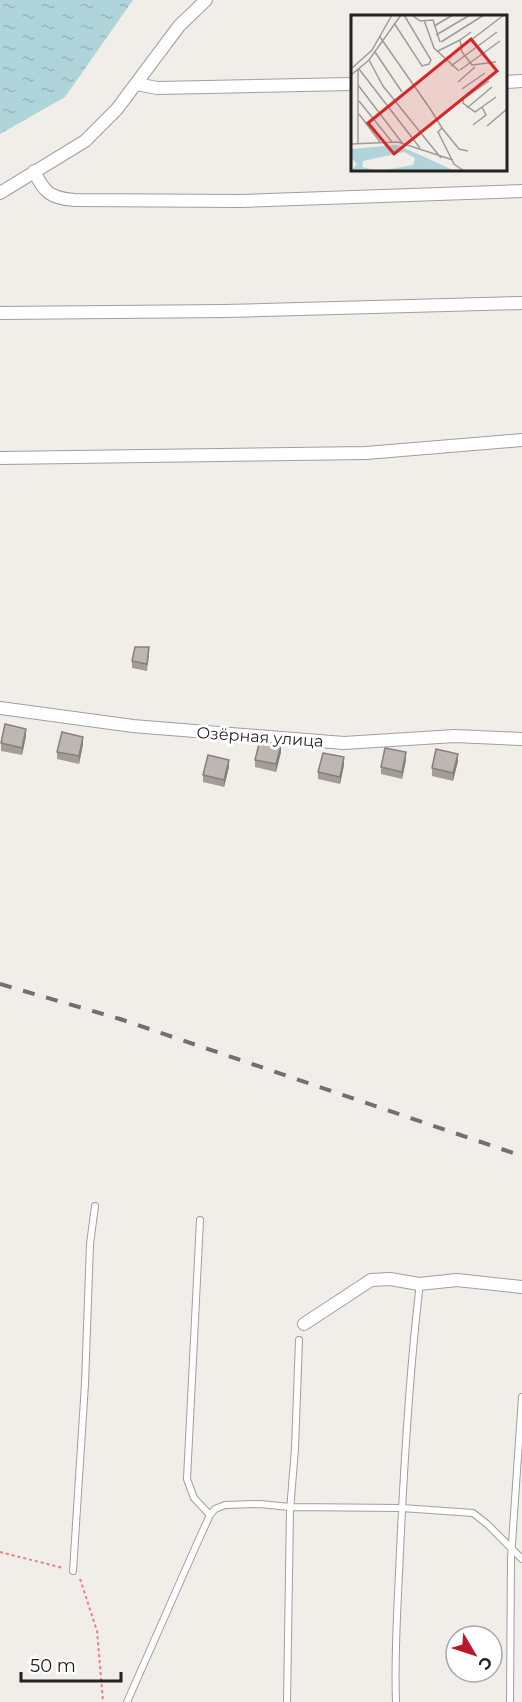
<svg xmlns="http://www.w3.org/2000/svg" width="522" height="1702" viewBox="0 0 522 1702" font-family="Montserrat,sans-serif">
<defs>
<pattern id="water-ripples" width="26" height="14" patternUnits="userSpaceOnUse" patternTransform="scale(1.5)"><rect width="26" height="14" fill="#afd4d9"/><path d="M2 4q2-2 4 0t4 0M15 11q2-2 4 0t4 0" fill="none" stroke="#96b6ba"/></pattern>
</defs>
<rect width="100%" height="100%" fill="#f1ede9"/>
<path fill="url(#water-ripples)" d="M0 0H133L65 97 0 134Z"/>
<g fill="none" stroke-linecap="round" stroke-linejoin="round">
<g stroke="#9f9f9f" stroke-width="8">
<path id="lane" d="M200 1220 187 1479 194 1498 210 1515
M73 1571 85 1384 90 1244 95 1206
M127 1702 199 1539 210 1515 215 1509 225 1505 260 1504 290 1507 402 1508 473 1513 487 1524 522 1559
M287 1702 290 1510 295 1449 299 1340
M396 1702C394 1652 398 1601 400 1551 404 1464 409 1378 419 1291
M510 1702 511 1558 522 1397"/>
</g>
<g stroke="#9f9f9f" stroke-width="14">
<path id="street" d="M506 82 522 81
M137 84 157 88 352 84
M34 171C44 193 51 198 74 200L241 201 522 191
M0 193 85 141 117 109 179 26 206 0
M0 313 225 311 522 303
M0 458 366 453 522 440
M0 708 133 726 344 743 455 736 522 739
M304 1324 371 1280 390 1279 419 1284 457 1280 522 1287"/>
</g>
<path stroke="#ec7f80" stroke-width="2" stroke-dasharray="3 3" stroke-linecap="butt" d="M0 1552 63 1568
M80 1579 97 1631 103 1702"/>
<use href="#lane" stroke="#fff" stroke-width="6"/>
<use href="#street" stroke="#fff" stroke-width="12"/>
<path stroke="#707070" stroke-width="4" stroke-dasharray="12 12" stroke-linecap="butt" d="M0 984 120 1019 522 1156"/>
</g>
<path fill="#a39d99" d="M149 655 147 671 132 668V661Z
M26 736 22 755 1 751V743Z
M83 744 79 764 57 759V752Z
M281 752 276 772 255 767V760Z
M406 760 402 779 381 774V767Z
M458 761 453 781 432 776V768Z
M344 765 340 784 318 779V772Z
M229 767 224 787 203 782V775Z"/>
<path fill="#857f7d" d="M26 729V736L22 755V748Z
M83 737V744L79 764V756Z
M281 745V752L276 772V764Z
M406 752V760L402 779V772Z
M458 754V761L453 781V773Z
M344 757V765L340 784V777Z
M229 760V767L224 787V780Z"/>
<path fill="#beb6b2" stroke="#857f7d" stroke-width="1.5" d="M135 647H149L147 664 132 661Z
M5 724 26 729 22 748 1 743Z
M62 732 83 737 79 756 57 752Z
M260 740 281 745 276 764 255 760Z
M385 748 406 752 402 772 381 767Z
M436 749 458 754 453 773 432 768Z
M323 753 344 757 340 777 318 772Z
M208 755 229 760 224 780 203 775Z"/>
<g text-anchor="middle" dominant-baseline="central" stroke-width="6" stroke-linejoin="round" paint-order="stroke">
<g font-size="16" fill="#222" stroke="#fff">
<text transform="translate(260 737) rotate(4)">Озёрная улица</text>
</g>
</g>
<g transform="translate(351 15)">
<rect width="156" height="156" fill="#f1ede9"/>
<path d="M46 130 69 140 104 156H29L62 150 64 143 53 137 12 146 11 152 28 156H0L6 149 0 143V134Z" fill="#afd4d9"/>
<path fill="none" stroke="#9e9c99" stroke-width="1.5" d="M61 0 69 6 82 5 89 27M73 5 83 33 108 56M43 8 71 51 78 49 80 45 53 0M83 11 102 0M120 17 109 25 111 37 121 50 145 47M85 20 119 0M29 22 80 95 91 113 87 117 103 149 113 156M90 27 133 0M87 36 109 25M24 37 51 77M95 44 153 0M18 45 32 71 90 143M100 51 146 17M0 54 21 35 41 0M8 54 69 133M7 55V128M109 55 149 26M0 60 18 45 50 0M138 66 112 84V88L124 97 145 82M107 67 124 52M7 70 52 129M111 74 134 58M8 86 41 127M116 93 141 72M8 99 29 127M122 110 135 100 131 92M136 111 156 94M91 113 108 134 117 136M0 129 47 127 102 145"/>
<path fill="#d62828" fill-opacity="0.15" stroke="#d62828" stroke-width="3" d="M120 24 146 56 43 139 17 108Z"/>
<rect width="156" height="156" fill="none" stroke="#222" stroke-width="3"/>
</g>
<g transform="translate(474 1654) rotate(129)"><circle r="28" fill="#ffffff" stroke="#a7a7a7" stroke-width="1.5"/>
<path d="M0-4.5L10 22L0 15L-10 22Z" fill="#bd1628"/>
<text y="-9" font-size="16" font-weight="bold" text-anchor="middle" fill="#222222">С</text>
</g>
<path d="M21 1672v9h100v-9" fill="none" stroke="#222222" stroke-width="3"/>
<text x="30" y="1672" font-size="18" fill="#222222" stroke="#ffffff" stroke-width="4.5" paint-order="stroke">50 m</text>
</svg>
